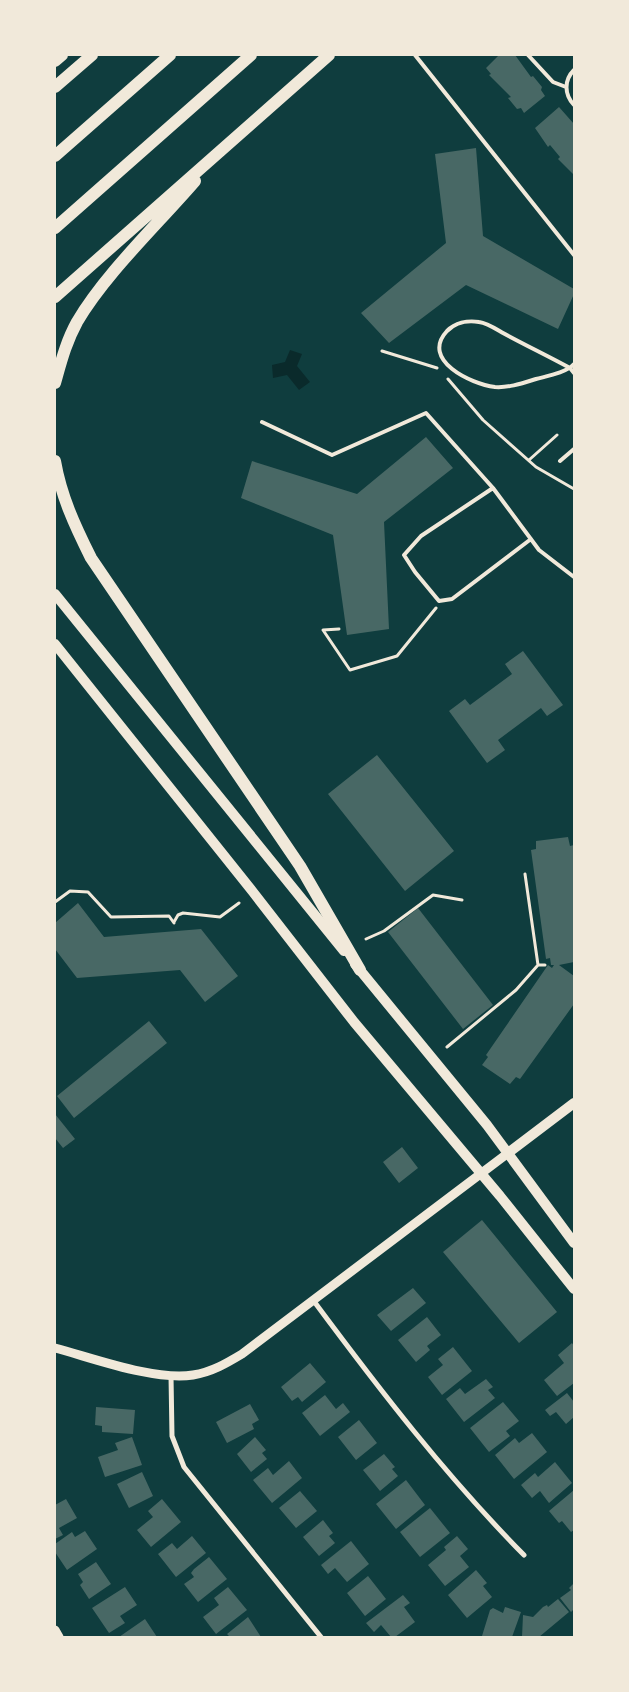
<svg xmlns="http://www.w3.org/2000/svg" width="629" height="1692" viewBox="0 0 629 1692" font-family="'Source Sans 3',sans-serif">
<rect width="100%" height="100%" fill="#0f3d3e"/>
<path fill="#0a2a2b" d="M290 350 302 354 297 366 310 382 299 390 287 375 273 378 272 365 285 362Z"/>
<path fill="#486865" d="M499 55H515L531 77 533 76 542 87 541 90 545 96 524 113 521 108 517 109 508 98 511 97 489 75 491 74 486 68Z
M559 107 574 124V175L558 159 560 157 550 145 548 147 535 128Z
M476 148 483 236 574 289V294L558 329 466 285 389 343 361 313 446 243 435 154Z
M426 437 453 468 384 522 389 629 347 635 333 535 241 498 252 461 357 494Z
M523 651 563 705 547 716 541 708 498 740 505 750 487 763 449 711 465 699 470 705 512 674 505 664Z
M377 755 454 851 405 891 328 794Z
M568 837 570 846 574 845V962L559 965 574 976V1004L520 1079 516 1077 510 1084 482 1065 488 1057 486 1055 548 965 552 968 554 965H551L550 958 546 959 531 850 536 849V841Z
M78 903 104 937 201 929 238 976 205 1002 180 970 77 978 55 949V923Z
M418 908 493 1005 463 1029 388 932Z
M149 1021 167 1043 74 1118 57 1096Z
M55 1114 75 1139 63 1148 55 1138Z
M402 1147 418 1168 399 1183 383 1162Z
M482 1220 557 1312 519 1343 443 1252Z
M413 1288 426 1303 391 1331 377 1315Z
M427 1317 441 1335 427 1346 430 1350 416 1362 398 1340Z
M572 1343 574 1346V1383L557 1396 544 1380 564 1363 558 1355Z
M453 1347 472 1371 442 1395 428 1377 443 1365 438 1359Z
M310 1363 326 1382 302 1402 298 1397 292 1401 281 1387Z
M486 1379 493 1387 488 1390 495 1398 464 1422 446 1399 460 1388 465 1394Z
M567 1393 574 1402V1417L566 1424 556 1412 550 1416 545 1410Z
M325 1395 336 1409 343 1403 350 1412 320 1436 302 1413Z
M503 1402 519 1421 506 1431 510 1436 489 1452 470 1428Z
M250 1404 259 1420 252 1424 254 1429 227 1443 216 1422Z
M96 1407 135 1410 133 1434 102 1432V1426L95 1425Z
M359 1420 377 1443 356 1460 338 1437Z
M532 1433 547 1452 514 1479 495 1455 515 1438 519 1443Z
M132 1437 142 1465 105 1477 98 1457 118 1450 115 1443Z
M255 1437 266 1450 262 1453 267 1459 251 1472 237 1454Z
M384 1454 395 1467 392 1469 398 1476 380 1491 363 1470Z
M289 1461 302 1478 272 1503 253 1480 268 1468 273 1475Z
M555 1462 572 1483 549 1503 540 1491 532 1498 521 1485 535 1473 538 1477Z
M142 1472 153 1496 129 1508 117 1484Z
M406 1480 425 1505 396 1529 376 1504Z
M574 1490V1530L571 1532 562 1521 559 1523 549 1511Z
M300 1491 317 1511 296 1528 279 1508Z
M66 1499 77 1518 59 1528 63 1535 55 1539V1505Z
M162 1499 181 1522 151 1547 137 1530 153 1517 148 1511Z
M430 1508 450 1533 420 1557 400 1532Z
M323 1520 333 1533 329 1536 335 1543 319 1556 303 1537Z
M85 1531 97 1549 67 1570 55 1552V1544L72 1532 75 1537Z
M192 1536 206 1553 176 1577 158 1554 172 1543 177 1549Z
M457 1536 468 1549 460 1556 469 1567 445 1586 428 1565 446 1550 444 1547Z
M351 1541 369 1564 347 1582 335 1568 328 1574 321 1565Z
M209 1557 227 1579 198 1602 184 1584 194 1577 191 1573 194 1569Z
M96 1562 111 1584 89 1599 80 1585 83 1582 78 1574Z
M476 1570 487 1583 483 1586 492 1597 467 1618 448 1595Z
M368 1576 386 1599 365 1616 347 1593Z
M574 1583V1609L571 1612 560 1598 571 1590 569 1588Z
M125 1587 137 1605 120 1616 125 1623 109 1633 92 1608Z
M228 1587 247 1610 216 1634 203 1617 219 1605 214 1598Z
M403 1595 410 1603 404 1607 415 1622 395 1637H391L381 1625 374 1632 366 1623Z
M558 1599 569 1612 539 1637H522L523 1615 533 1617 543 1607 547 1605 548 1607Z
M505 1607 521 1612 512 1637 482 1636 490 1610 493 1608 503 1613Z
M248 1617 261 1637H230L227 1634Z
M145 1619 157 1637H119Z"/>
<g fill="none" stroke-linecap="round" stroke-linejoin="round">
<path stroke="#f1e9da" stroke-width="3" d="M382 351 437 368
M448 379 483 420 536 467 574 489
M529 460 557 435
M339 629 323 630 350 670 397 656 436 608
M55 902 70 891 88 892 111 917 169 916 174 923
M174 922 178 915 183 913 220 917 239 903
M366 939 384 931 433 895 462 900
M538 965H545
M447 1047 516 990 538 965 525 874"/>
<path stroke="#f1e9da" stroke-width="4" d="M415 55 574 255
M528 55 553 82 566 87
M574 70C564 80 564 94 574 105
M574 364C566 373 547 376 536 379 523 383 509 388 495 387 471 384 420 360 447 331 455 323 467 320 479 322 487 323 496 329 503 333 525 345 548 356 570 368L574 373
M262 422 332 455 426 413 493 488
M560 461 574 449
M531 539 452 599 439 601 415 572 404 555 421 536 493 488 539 550 574 577"/>
<path stroke="#f1e9da" stroke-width="5" d="M313 1300C379 1389 446 1476 524 1555
M171 1376 172 1436 184 1467 321 1637"/>
<path stroke="#f1e9da" stroke-width="9" d="M55 1348C93 1358 154 1381 193 1375 212 1372 227 1363 242 1354L508 1153
M55 1630 59 1637"/>
<path stroke="#f1e9da" stroke-width="10" d="M55 594 344 951
M55 644 253 892 354 1022 500 1196 574 1289
M355 964 487 1125 574 1243
M508 1153 574 1103"/>
<path stroke="#f1e9da" stroke-width="12" d="M55 61 62 55
M55 87 92 55
M55 156 170 55
M55 228 251 55
M55 297 329 55
M55 383C61 362 66 342 77 322 105 274 158 224 195 181
M55 461C61 496 75 526 91 558L300 866 360 970"/>
</g>
<rect width="629" height="1692" fill="none" stroke="#f1e9da" stroke-width="112"/>
</svg>
